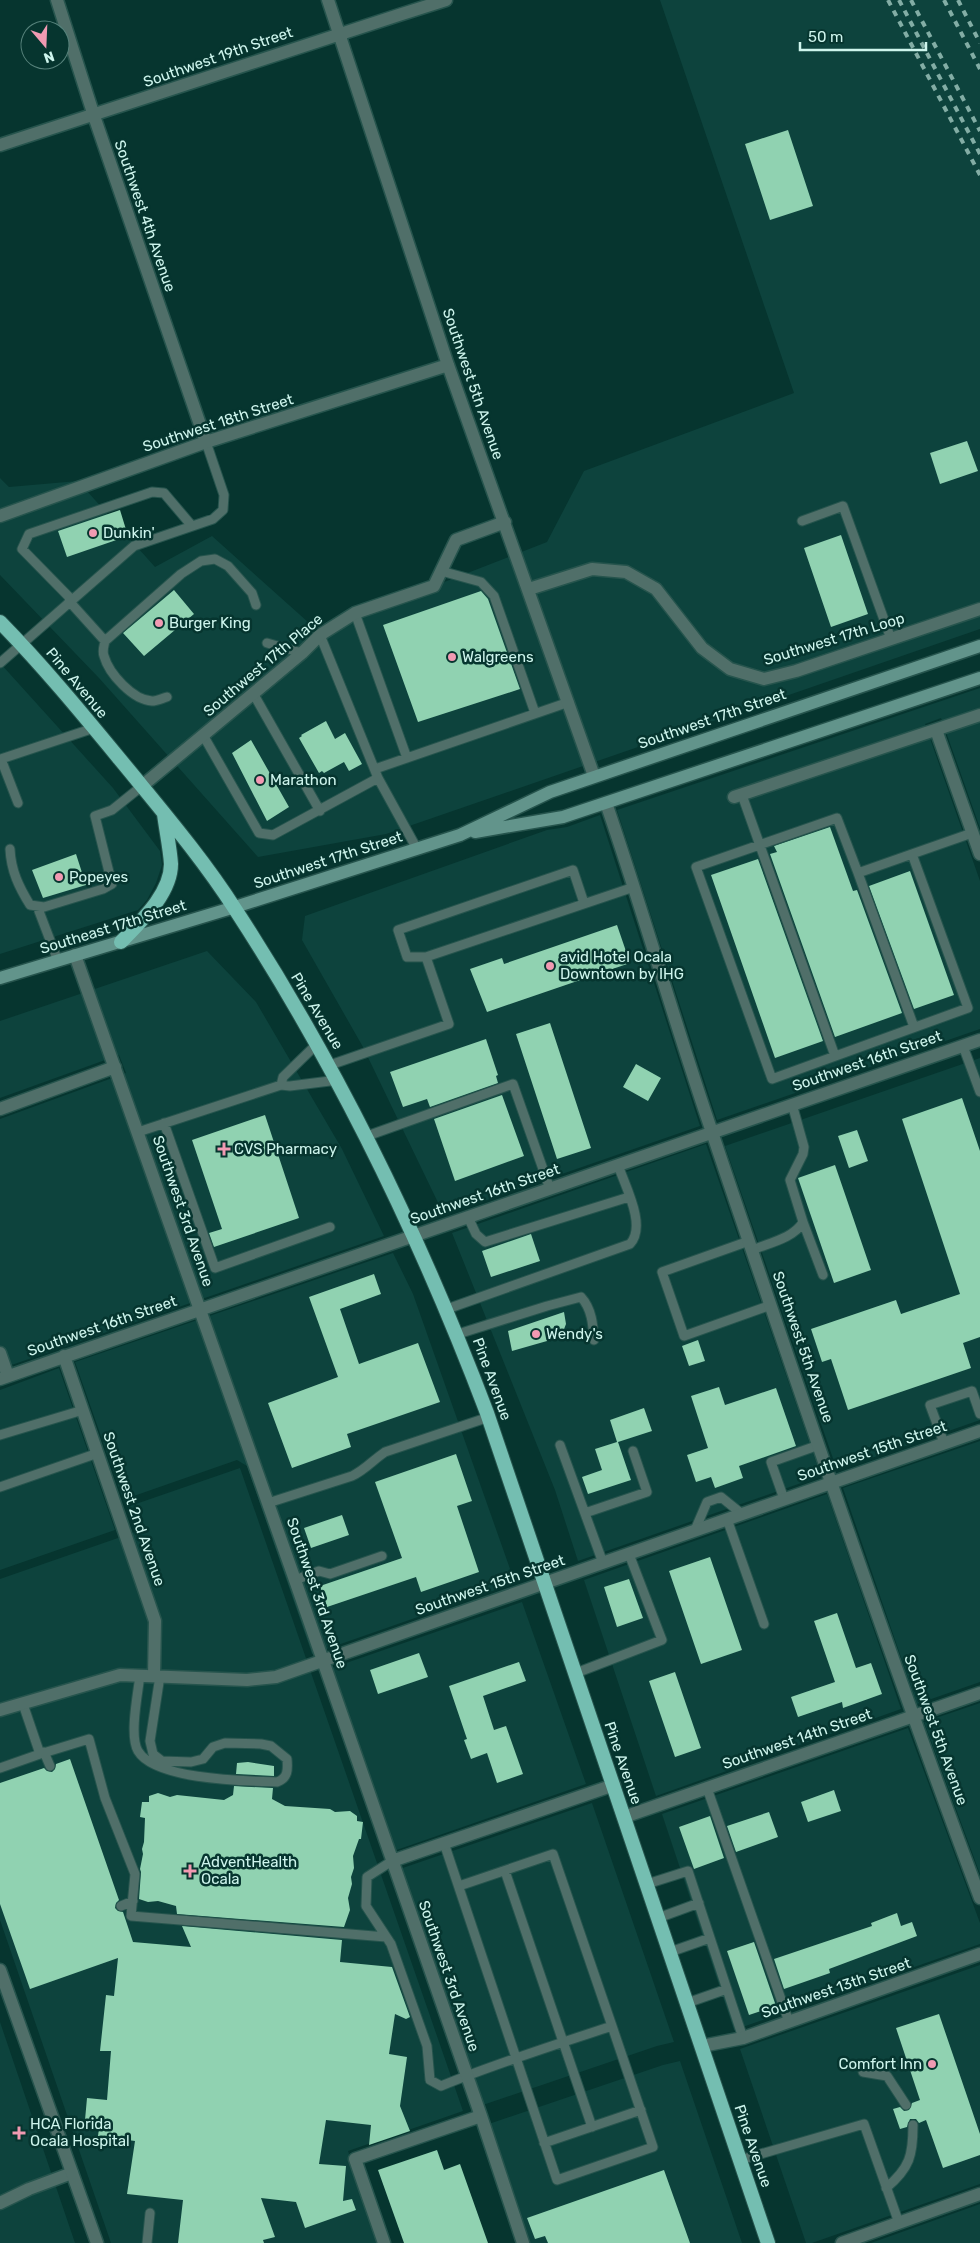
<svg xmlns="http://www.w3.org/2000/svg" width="980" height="2243" viewBox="0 0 980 2243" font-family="Rubik,sans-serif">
<rect width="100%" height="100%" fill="#06352f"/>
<path fill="#0d433d" d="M660 0H980V629L386 834 258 857 99 678 0 575V478L9 487 78 481 155 567 212 536 318 631 547 542 584 471 794 393Z
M0 663 113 788 160 851 162 865 156 883 147 900 138 910 0 954Z
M980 688V828L941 718 925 724 980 881V1029L717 1120 617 810Z
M600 815 700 1126 444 1215 363 1047 302 940 305 916 547 830 567 827Z
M207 951 256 1002 342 1149 384 1236 0 1369V1119L126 1073 119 1055 0 1098V1021Z
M980 1058V1420L837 1470 725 1146Z
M706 1144 821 1476 578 1561 555 1490 452 1233Z
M393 1253 413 1294 515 1583 312 1654 247 1466 237 1460 128 1498 125 1505 75 1362Z
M59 1368 115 1530 0 1570V1390Z
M980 1441V1682L917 1704 843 1488Z
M240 1468 463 2111 348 2151 378 2243H111L0 1920V1579L141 1530 130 1506Z
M827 1494 901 1709 656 1796 584 1580Z
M522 1602 586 1784 385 1854 323 1671Z
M980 1703V1874L924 1722Z
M908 1728 980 1923V1944L734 2030 662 1814Z
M592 1803 674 2042 657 2046 471 2109 391 1872Z
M980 1965V2184L812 2243H806L740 2049Z
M0 2022 75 2243H0Z
M680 2061 742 2243H516L477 2128 663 2065Z
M980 2204V2243H871Z"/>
<path fill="#90d2b1" d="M788 130 813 206 770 220 745 144Z
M967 441 978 471 940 484 930 453Z
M120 510 128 536 67 557 58 531Z
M841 535 868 614 831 627 804 548Z
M174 590 194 614 144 656 123 633Z
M481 591 488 599 520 689 418 722 383 625Z
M326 721 335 739 345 733 362 764 349 771 344 762 324 773 322 771 319 773 299 738 302 736 301 735Z
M251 740 289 807 267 821 232 753Z
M830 827 853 891 857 890 902 1013 835 1037 770 854 777 852 774 846Z
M76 854 86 885 43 898 32 870Z
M758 859 823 1041 775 1058 711 875Z
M910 871 954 995 914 1009 869 886Z
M617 925 630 963 487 1012 470 969 502 958 504 964Z
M550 1023 591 1148 557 1159 516 1034Z
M486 1039 498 1075 496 1076 498 1083 430 1107 427 1099 403 1107 390 1072Z
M636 1064 661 1078 648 1101 623 1087Z
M502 1095 524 1156 455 1181 434 1119Z
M962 1098 980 1151V1337L963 1343 971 1368 848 1410 831 1359 822 1362 811 1329 896 1300 901 1314 960 1294 902 1119Z
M265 1115 299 1218 214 1247 209 1233 222 1229 192 1140Z
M857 1130 868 1161 849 1168 838 1136Z
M835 1165 871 1270 834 1283 798 1178Z
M531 1234 540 1261 491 1277 482 1251Z
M374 1274 381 1294 340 1309 359 1364 418 1343 440 1402 347 1434 351 1447 292 1468 268 1403 338 1377 309 1297Z
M564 1312 566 1324 561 1337 512 1351 508 1331Z
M698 1340 705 1361 689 1366 682 1346Z
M719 1387 725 1405 776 1388 796 1446 739 1466 743 1478 715 1488 711 1477 696 1482 687 1455 708 1448 691 1396Z
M644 1408 652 1431 618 1442 631 1480 588 1494 582 1477 602 1470 595 1449 617 1442 610 1420Z
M456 1454 472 1501 457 1506 479 1572 421 1592 416 1577 327 1607 320 1586 402 1558 375 1482Z
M342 1515 349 1535 311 1548 304 1528Z
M710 1557 742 1650 701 1664 669 1571Z
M629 1579 643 1618 617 1627 604 1587Z
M837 1613 856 1668 871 1663 882 1694 843 1708 842 1702 798 1717 791 1697 835 1682 814 1621Z
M419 1653 428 1677 378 1694 370 1670Z
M519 1662 526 1681 483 1696 494 1730 506 1726 523 1774 497 1783 487 1753 471 1759 464 1740 467 1739 449 1686Z
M675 1672 701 1748 675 1757 649 1681Z
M70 1759 119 1900 116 1903 115 1908 118 1911 123 1912 133 1942 191 1947 182 1926 342 1940 340 1962 392 1967 410 2017 406 2019 395 2014 389 2054 407 2057 400 2106 410 2131 369 2145 371 2125 326 2120 319 2164 346 2166 343 2201 352 2199 356 2210 305 2228 296 2202 261 2198 275 2237 263 2240 264 2243H178L183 2200 127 2194 135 2141 98 2136 100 2121 85 2120 87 2098 107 2100 111 2051H100L106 1995 114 1996 118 1958 30 1989 0 1904V1783L44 1768 47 1771 52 1772 55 1769 56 1764Z
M248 1762 274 1766V1776L236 1774 237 1763Z
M234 1786 273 1788 272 1799 285 1806 330 1809 335 1812 350 1811 357 1816V1821L363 1822 361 1839H359L353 1856 354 1868 351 1877 352 1884 348 1898 350 1910 344 1927 177 1914 176 1906 158 1901 148 1902 139 1899 141 1872 140 1869 143 1854 142 1849 144 1842 145 1818 140 1817 142 1802H149V1796L158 1793 170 1797 177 1795 224 1800 233 1795Z
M834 1790 841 1811 808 1822 801 1802Z
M769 1812 778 1837 736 1852 727 1826Z
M710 1816 724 1858 694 1869 679 1827Z
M897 1913 901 1926 912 1922 917 1936 829 1969 830 1973 784 1989 774 1959 872 1926 871 1923Z
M754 1942 776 2006 749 2015 727 1951Z
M939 2014 980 2134V2155L943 2168 926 2120 919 2123 916 2119H910L907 2127 900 2129 893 2109 900 2107 904 2111 909 2110 912 2103 920 2100 896 2028Z
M437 2150 444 2170 460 2164 488 2243H404L378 2170Z
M664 2170 690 2243H548L545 2236 535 2239 527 2218Z"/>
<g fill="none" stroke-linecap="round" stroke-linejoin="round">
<g stroke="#26544d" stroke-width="11">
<path id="service" d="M802 521 843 506 891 639
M441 571 481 582 494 596 535 713
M71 599 22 549 29 534 152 492 164 493 192 526
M69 601 105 641
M355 613 407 758
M320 635 378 778 417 849
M267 643 302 653
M0 663 134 546 213 519 223 510 224 495 206 442
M253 693 320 811
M167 697C163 698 157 701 152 701 133 700 109 674 104 656 102 651 104 646 105 641L181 574 201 561 215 559 228 566 252 593 256 605
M203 735 259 833 273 835 378 778
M375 769 569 702
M742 795 835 1056
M18 803 1 759 94 728
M837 818 858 873 912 854 968 1008 772 1079 696 867Z
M10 849C11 871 19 887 30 905L44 907 103 889 112 884 95 816 112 810 142 786
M912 854 972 833
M858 873 914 1027
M37 906 58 961
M426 957H407L398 930 573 870 584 903
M317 1044 283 1077 281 1085 290 1086 338 1080
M963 1046 980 1092
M330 1065 449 1024 426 957 634 887
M164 1123 215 1268 330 1227
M138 1132 281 1085
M367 1136 513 1084 550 1189
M468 1217 476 1234 485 1242 629 1197
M803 1222 823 1275
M749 1241 662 1272 684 1336 771 1305
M752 1250C769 1243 794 1238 803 1222L790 1180 803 1154 804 1147 792 1104
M447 1309 630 1244C647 1226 625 1186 618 1165
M458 1334 547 1306 581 1297C592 1309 593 1325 594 1340
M0 1435 83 1410
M944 1443 930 1405 972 1391 980 1414
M560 1445 603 1563
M0 1487 98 1453
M784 1499 771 1462 819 1445
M268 1503 352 1476C365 1470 373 1460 385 1452L489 1417
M585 1513 647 1492 633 1451
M727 1519 764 1624
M695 1530 707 1502 721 1497 742 1514
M295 1580 319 1571 330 1574 382 1556
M576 1673 662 1640 629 1554
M140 1675C138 1693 129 1736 138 1751 155 1780 246 1781 277 1782 288 1778 288 1770 287 1759L271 1746 261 1744 225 1743 213 1747 203 1759 191 1762 162 1761 153 1754 150 1741 160 1676
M23 1704 40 1754 89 1739 105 1798 135 1874 131 1916 386 1937
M44 1752 50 1766
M0 1768 40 1754
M707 1788 789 2022
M392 1861 367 1877 366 1906 391 1944 427 2046 430 2080 441 2086C497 2063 555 2045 612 2026L653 2147 557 2180 444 1843
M505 1871 592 2127
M647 1884 688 1871 743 2038
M459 1886 553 1854 612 2026
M121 1906 133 1901
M658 1918 699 1903
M670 1952 710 1938
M687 2003 727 1989
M863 2072 887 2076 906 2105
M544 2143 641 2110
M740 2160 864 2124 899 2223
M886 2188C910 2168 913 2155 913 2125
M147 2243 150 2213"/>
</g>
<g stroke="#26544d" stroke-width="15">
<path id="minor" d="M57 0 94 116 206 442
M328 0 448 365 594 776
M0 145C149 97 297 47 446 0
M0 516 206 442 448 365
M529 589 592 569 626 572 656 589 702 648 730 669 764 679 796 671 980 609
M936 730 980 854
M142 786 302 653 320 635 355 613 434 586 456 540 505 522
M734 797 980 715
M606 803C644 913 675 1025 713 1135 799 1391 886 1646 980 1898
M75 955 295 1580 481 2116 523 2243
M0 1109 115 1067
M0 1353 8 1376
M64 1356 155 1621 154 1676
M0 1379 980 1040
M0 1710 120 1675 247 1680 276 1677 980 1431
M624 1817 980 1693
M392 1861 614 1785
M702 2046 743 2038 980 1954
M0 2203 29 2189 72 2173
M384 2243 355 2159 481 2116
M842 2243 980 2194"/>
</g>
<g stroke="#26544d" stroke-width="15">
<path id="tertiary" d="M0 1970 97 2243"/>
</g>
<g stroke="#26544d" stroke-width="15">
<path id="secondary" d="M475 832 563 817 980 678
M0 978 235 907 460 835 550 792 980 646"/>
</g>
<g stroke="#26544d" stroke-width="16">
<path id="trunk" d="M0 622C47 670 89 722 132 774 168 818 205 862 235 909 338 1067 420 1236 487 1413L768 2243
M121 942C140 922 171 894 171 864 170 848 166 830 164 814"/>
</g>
<use href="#service" stroke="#506f69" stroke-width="9"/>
<use href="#minor" stroke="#506f69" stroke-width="12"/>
<use href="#tertiary" stroke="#506f69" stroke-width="12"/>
<use href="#secondary" stroke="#62948b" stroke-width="12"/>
<use href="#trunk" stroke="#74beb1" stroke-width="14"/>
<path stroke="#83ada5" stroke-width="4" stroke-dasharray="6 6" stroke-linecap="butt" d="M888 0 980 175
M899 0 980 154
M911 0 980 131
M944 0 980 69
M958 0 980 43"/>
</g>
<g fill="#f19ab2" stroke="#06352f" stroke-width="2">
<circle cx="93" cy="533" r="5"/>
<circle cx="159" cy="623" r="5"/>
<circle cx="452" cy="657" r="5"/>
<circle cx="260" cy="780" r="5"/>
<circle cx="59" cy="877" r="5"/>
<circle cx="550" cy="966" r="5"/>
<path d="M221.5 1141.5h5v5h5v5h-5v5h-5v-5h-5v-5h5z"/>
<circle cx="536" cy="1334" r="5"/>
<path d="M187.5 1863.5h5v5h5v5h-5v5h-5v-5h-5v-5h5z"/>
<circle cx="932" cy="2064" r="5"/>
<path d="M16.5 2125.5h5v5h5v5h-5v5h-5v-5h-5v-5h5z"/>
</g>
<g text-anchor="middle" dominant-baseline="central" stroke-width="5" stroke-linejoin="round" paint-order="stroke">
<g font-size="15" fill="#cef5ed" stroke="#06352f">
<text transform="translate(218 57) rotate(-19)">Southwest 19th Street</text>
<text transform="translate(145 216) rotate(71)">Southwest 4th Avenue</text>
<text transform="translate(473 384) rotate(71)">Southwest 5th Avenue</text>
<text transform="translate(218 423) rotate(-18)">Southwest 18th Street</text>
<text transform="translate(834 639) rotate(-17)">Southwest 17th Loop</text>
<text transform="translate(263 665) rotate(-40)">Southwest 17th Place</text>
<text transform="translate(77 683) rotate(50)">Pine Avenue</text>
<text transform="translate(712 719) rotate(-19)">Southwest 17th Street</text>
<text transform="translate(328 860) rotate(-18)">Southwest 17th Street</text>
<text transform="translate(113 927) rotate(-17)">Southeast 17th Street</text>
<text transform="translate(317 1011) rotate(59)">Pine Avenue</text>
<text transform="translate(867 1061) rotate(-19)">Southwest 16th Street</text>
<text transform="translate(485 1194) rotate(-19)">Southwest 16th Street</text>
<text transform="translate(183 1211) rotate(71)">Southwest 3rd Avenue</text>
<text transform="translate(102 1326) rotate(-19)">Southwest 16th Street</text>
<text transform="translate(803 1347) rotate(71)">Southwest 5th Avenue</text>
<text transform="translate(492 1379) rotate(70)">Pine Avenue</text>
<text transform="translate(872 1451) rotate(-19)">Southwest 15th Street</text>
<text transform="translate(134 1509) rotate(71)">Southwest 2nd Avenue</text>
<text transform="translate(490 1585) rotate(-19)">Southwest 15th Street</text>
<text transform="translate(317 1593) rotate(71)">Southwest 3rd Avenue</text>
<text transform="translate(936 1730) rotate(70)">Southwest 5th Avenue</text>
<text transform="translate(797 1739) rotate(-19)">Southwest 14th Street</text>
<text transform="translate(623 1763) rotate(71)">Pine Avenue</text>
<text transform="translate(449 1976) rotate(71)">Southwest 3rd Avenue</text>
<text transform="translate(836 1988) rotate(-19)">Southwest 13th Street</text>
<text transform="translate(753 2146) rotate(71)">Pine Avenue</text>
</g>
<g font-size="15" fill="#cef5ed" stroke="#06352f" text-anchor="start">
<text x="103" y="533">Dunkin'</text>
<text x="169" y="623">Burger King</text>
<text x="462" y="657">Walgreens</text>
<text x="270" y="780">Marathon</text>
<text x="69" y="877">Popeyes</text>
<text x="560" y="957">avid Hotel Ocala<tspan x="560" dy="17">Downtown by IHG</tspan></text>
<text x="234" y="1149">CVS Pharmacy</text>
<text x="546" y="1334">Wendy's</text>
<text x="201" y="1862">AdventHealth<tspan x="201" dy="17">Ocala</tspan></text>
<text x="922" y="2064" text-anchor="end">Comfort Inn</text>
<text x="30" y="2124">HCA Florida<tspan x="30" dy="17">Ocala Hospital</tspan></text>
</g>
</g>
<g transform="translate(45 45) rotate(161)"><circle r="24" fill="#06352f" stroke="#56827b"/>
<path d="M0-4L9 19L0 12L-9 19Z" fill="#f19ab2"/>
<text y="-8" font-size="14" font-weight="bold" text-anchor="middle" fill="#cef5ed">N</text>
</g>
<path d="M800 42v8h126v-8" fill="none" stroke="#cef5ed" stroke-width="2.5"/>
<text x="808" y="42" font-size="15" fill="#cef5ed" stroke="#06352f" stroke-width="4" paint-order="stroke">50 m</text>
</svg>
